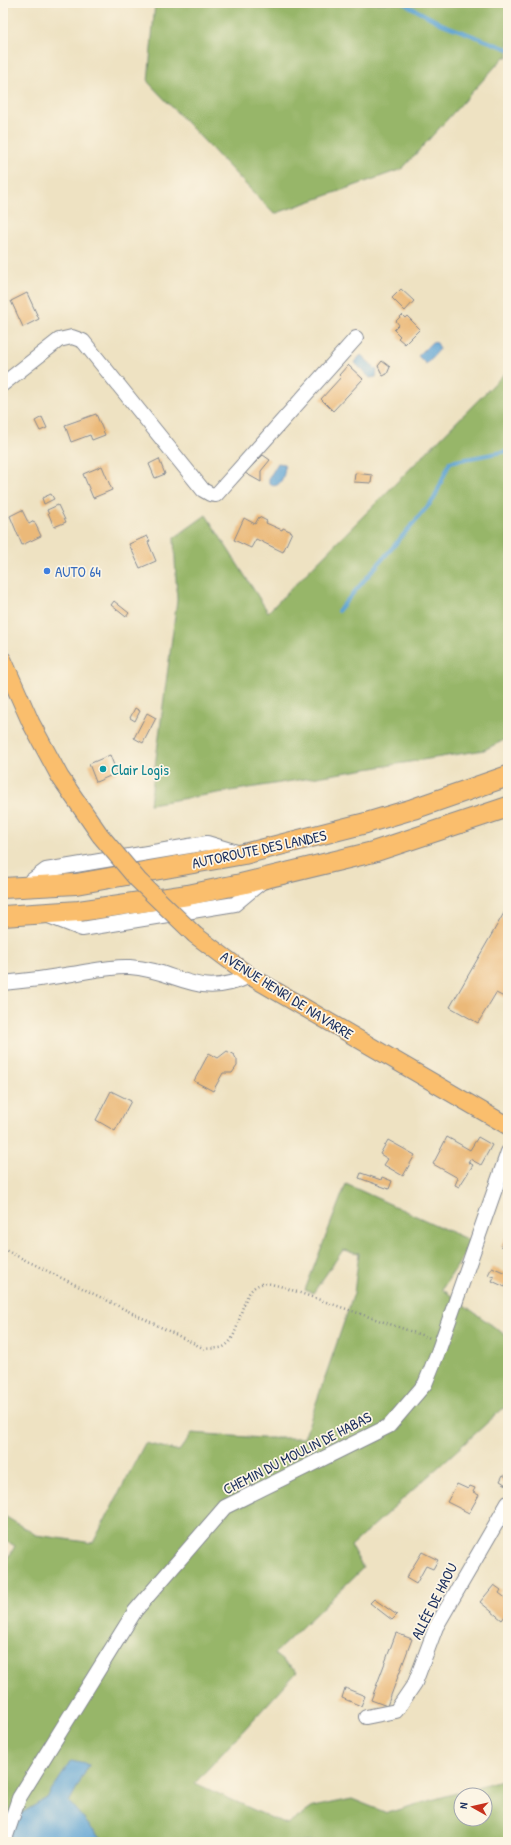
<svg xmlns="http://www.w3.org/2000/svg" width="511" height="1845" viewBox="0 0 511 1845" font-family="'Patrick Hand',sans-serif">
<rect width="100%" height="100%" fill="#fcf5e5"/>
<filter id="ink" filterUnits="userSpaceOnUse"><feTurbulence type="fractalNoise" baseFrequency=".025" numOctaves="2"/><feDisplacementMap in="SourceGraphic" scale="8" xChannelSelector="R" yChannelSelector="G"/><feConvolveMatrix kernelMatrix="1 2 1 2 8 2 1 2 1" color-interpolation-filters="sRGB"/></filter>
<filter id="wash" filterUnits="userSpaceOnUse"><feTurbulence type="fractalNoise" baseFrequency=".012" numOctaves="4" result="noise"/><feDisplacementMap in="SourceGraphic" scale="16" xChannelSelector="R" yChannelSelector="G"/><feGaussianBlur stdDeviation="0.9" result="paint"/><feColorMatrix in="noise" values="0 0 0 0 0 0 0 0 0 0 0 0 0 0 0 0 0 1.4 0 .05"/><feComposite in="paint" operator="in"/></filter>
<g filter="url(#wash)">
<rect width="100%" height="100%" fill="#eee2c2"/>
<path fill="#97b669" stroke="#597264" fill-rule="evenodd" d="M155 3H508V57H504L402 169 274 214 148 82Z
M508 370V738L484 750 150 804 177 600 174 538 206 515 268 612Z
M346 1184 473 1242 442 1289 508 1337V1404L351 1546 363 1568 274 1654 297 1672 195 1783 287 1825 313 1807 352 1799 387 1813 508 1778V1842H103L69 1802 89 1765 71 1762 47 1798 12 1819 3 1842V1567L15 1546 3 1539V1515L36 1535 93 1543 145 1443 179 1451 192 1433 261 1438H304L354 1293 359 1253 343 1250 313 1293 305 1290ZM461 1795H485V1819H461Z"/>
<path fill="#5ea4d4" stroke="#3c6a99" d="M432 342 437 343 440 349 426 364 418 356Z
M361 355 377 370 376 377 370 378 354 362Z
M278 463 284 464C287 472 279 493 269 483V478Z
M71 1761 89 1765 69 1802 103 1842H4L12 1819 47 1798Z"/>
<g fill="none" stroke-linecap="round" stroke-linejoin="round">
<path stroke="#5ea4d4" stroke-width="4" d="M403 3 442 24 508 49
M338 611 434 499 450 462 508 451"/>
</g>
<g id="blocks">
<path fill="#ebb979" d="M401 289 414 301 405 311 392 298Z
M27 293 39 319 23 327 11 301Z
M402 315 405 318 407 316 420 329 405 344 398 338 400 336 394 330 399 325 396 321Z
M382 361 390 367 387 374 383 376 378 366Z
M348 365 363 379 333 411 321 399 341 377 339 375Z
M96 414 105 435 92 440 90 435 71 442 65 425Z
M42 417 47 428 40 431 35 421Z
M263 455 270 460 261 471V482L245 473Z
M159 459 165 474 155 478 149 464Z
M102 466 112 490 93 498 83 474Z
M355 473 372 475 371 483 354 482Z
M51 494 54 499 44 504 42 498Z
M58 505 66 522 54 527 47 510Z
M22 510 29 524 34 521 41 536 22 545 10 516Z
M259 517 267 521 266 523 282 530 283 528 292 532 283 552 256 539 251 548 234 540 244 518 255 524Z
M147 536 150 541 148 542 156 561 140 568 129 544Z
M114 601 129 613 126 617 111 605Z
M135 708 140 711 135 721 130 718Z
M147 713 156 718 143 743 134 738Z
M110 755 117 773 96 782 89 764Z
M508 906V999L496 993 478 1023 450 1007Z
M227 1051 234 1055 237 1060V1066L232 1073H223L213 1091 194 1081 209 1053 218 1058Z
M111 1091 131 1101 115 1131 96 1120Z
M447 1137 470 1150 478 1137 492 1145 481 1165 470 1159 468 1162 473 1165 459 1187 455 1185 458 1178 433 1164Z
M388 1140 415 1155 403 1176 384 1165 388 1159 380 1154Z
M361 1173 381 1180 382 1177 392 1181 389 1189 359 1178Z
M506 1237 508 1238V1253L506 1252 507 1248 501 1246Z
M492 1267 508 1274V1280L505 1287 492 1281 494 1277 488 1275Z
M503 1475 508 1478V1486L500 1481Z
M457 1484 468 1489 470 1486 475 1488 473 1492 479 1495 469 1513 447 1502Z
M422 1552 438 1560 433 1569 426 1566 416 1584 406 1578Z
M494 1585 501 1590 499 1593 508 1600V1612L502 1620 480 1602Z
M374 1599 397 1615 392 1620 370 1603Z
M396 1633 412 1639 387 1706 371 1700Z
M345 1688 365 1696 361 1706 342 1698Z"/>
</g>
</g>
<g filter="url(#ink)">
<use href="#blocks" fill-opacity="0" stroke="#848890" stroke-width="1"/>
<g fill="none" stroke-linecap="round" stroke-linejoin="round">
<g stroke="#848890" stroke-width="16">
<path id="minor" d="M3 384 59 340 72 337 83 341 203 490 210 494 216 495 356 338
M23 887 46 870 207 843 240 853
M46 915 82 929 235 904 264 880
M3 983C26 981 49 978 72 974 91 971 111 966 130 967 178 970 197 1001 250 976
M366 1717 396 1711 415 1683 436 1627 508 1503
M4 1842 19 1798 135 1611 225 1507 389 1426 425 1384 438 1352 508 1152"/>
</g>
<g stroke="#848890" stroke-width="19">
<path id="major" d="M3 660 31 723 60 777 100 835
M195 935 250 976 508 1126"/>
</g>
<g stroke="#848890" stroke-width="22">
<path id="highway" d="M3 888 76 884 244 854 366 823 413 809 508 776
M3 916 79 911 188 895 241 884 373 852 508 807"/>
</g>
<path stroke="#848890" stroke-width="2.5" stroke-dasharray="1 3" stroke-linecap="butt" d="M3 1249 205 1349C210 1348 218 1349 223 1347 243 1338 237 1291 261 1284 267 1282 274 1285 280 1286L430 1338"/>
<use href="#minor" stroke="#fff" stroke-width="14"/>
<use href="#major" stroke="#fabe6d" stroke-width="17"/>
<use href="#highway" stroke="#fabe6d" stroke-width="20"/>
<g stroke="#848890" stroke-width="19" stroke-linecap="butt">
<path id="major-bridge" d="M100 835 138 880 195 935"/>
</g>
<use href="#major-bridge" stroke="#fabe6d" stroke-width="17"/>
</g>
</g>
<circle fill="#3f7fe0" stroke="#fcf5e5" stroke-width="1.5" cx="47" cy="571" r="4"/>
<circle fill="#0f9aa8" stroke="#fcf5e5" stroke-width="1.5" cx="103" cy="769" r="4"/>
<g text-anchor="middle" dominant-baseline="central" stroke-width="3.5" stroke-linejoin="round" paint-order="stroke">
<g font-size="15" fill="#366cbe" stroke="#fcf5e5" text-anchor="start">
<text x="55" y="571">AUTO 64</text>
</g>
<g font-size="15" fill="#0d838f" stroke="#fcf5e5" text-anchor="start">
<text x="111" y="769">Clair Logis</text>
</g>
<g font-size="15" fill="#1b2f5e" stroke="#fcf5e5">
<text transform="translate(259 849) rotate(-12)">AUTOROUTE DES LANDES</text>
<text transform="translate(287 995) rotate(32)">AVENUE HENRI DE NAVARRE</text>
<text transform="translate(297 1453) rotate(-27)">CHEMIN DU MOULIN DE HABAS</text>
<text transform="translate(434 1601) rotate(-63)">ALLÉE DE HAOU</text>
</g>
</g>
<rect width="511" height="1845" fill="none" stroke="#fcf5e5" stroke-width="16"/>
<g transform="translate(473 1807) rotate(278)"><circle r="19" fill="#fcf5e5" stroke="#a2a6af"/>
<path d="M0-3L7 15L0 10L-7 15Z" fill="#c8321e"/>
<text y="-6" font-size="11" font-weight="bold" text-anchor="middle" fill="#1b2f5e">N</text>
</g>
</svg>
